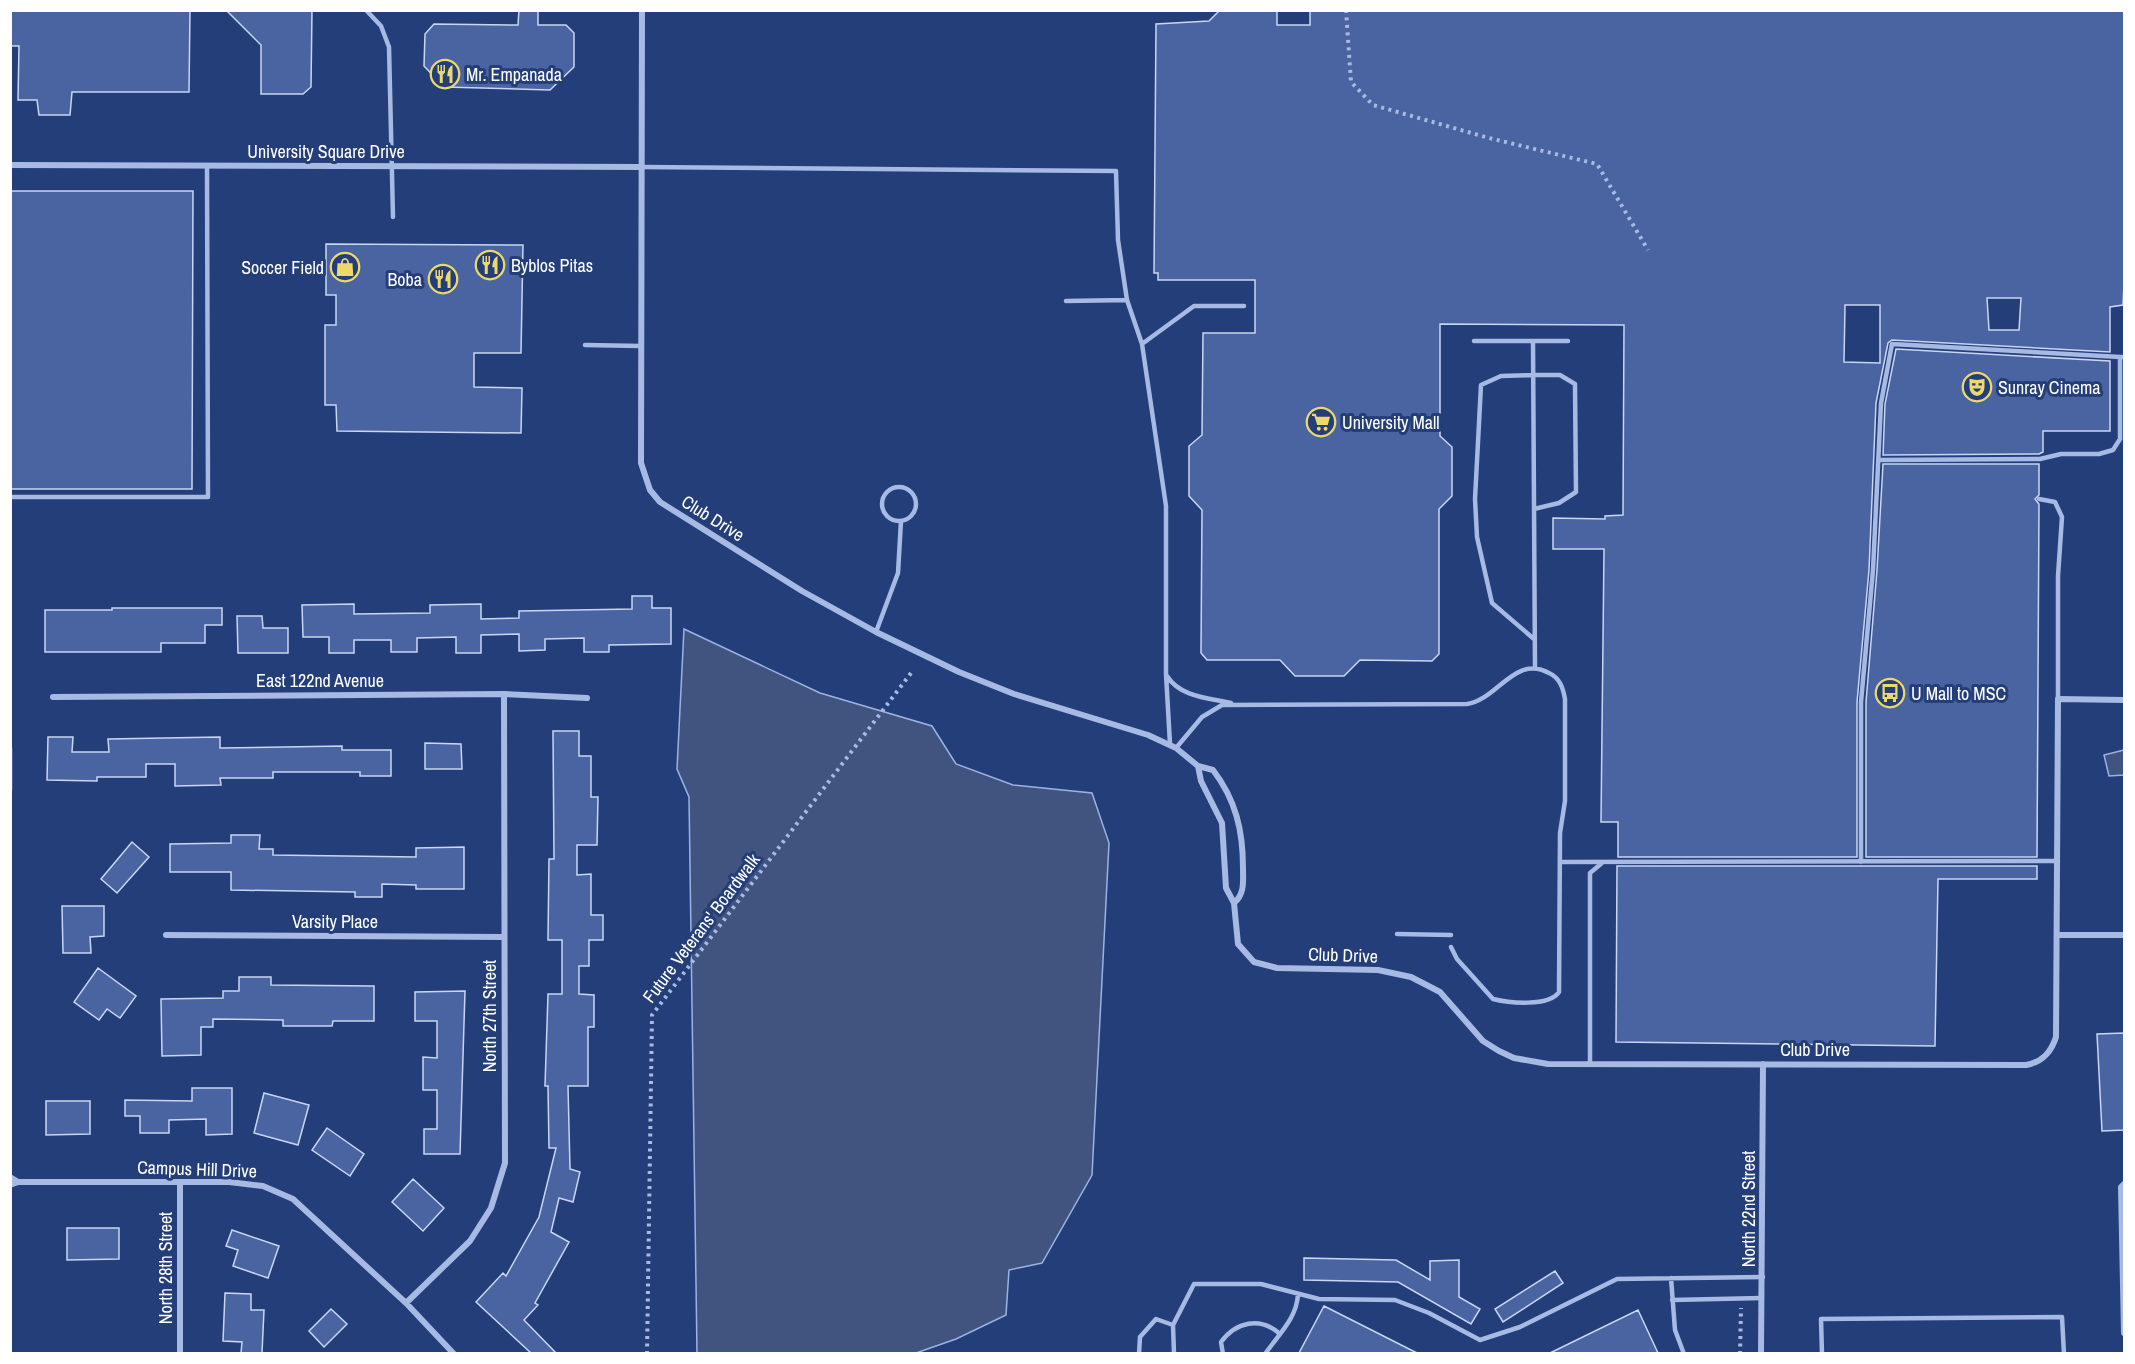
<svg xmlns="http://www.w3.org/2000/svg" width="2135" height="1364" viewBox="0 0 2135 1364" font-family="'Archivo Narrow',sans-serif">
<rect width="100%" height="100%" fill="#243e79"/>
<path fill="#41547f" stroke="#9bb3e4" stroke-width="1.5" d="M684 629 820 693 932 726 956 764 1013 785 1092 793 1109 843 1092 1175 1042 1263 1009 1270 1006 1315 956 1339 916 1353H697L689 797 677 769Z
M2124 750V775L2109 776 2104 755Z"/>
<path fill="#4964a0" stroke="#c9d6f3" stroke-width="1.5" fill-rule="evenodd" d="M10 10H190L189 92H72L70 115H39L37 100H18L19 46H10Z
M226 10H312L311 87 303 94H261V45Z
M519 10H538V25H566L574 33V67L550 90 444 87 424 66 425 34 434 24 518 25Z
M1277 10V25H1310V10H2124V283L2123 305 2110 307V352L1892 340 1888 343 1876 403 1869 570 1857 702V857H1618V822H1601L1604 549H1553V518L1605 519V516L1623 515 1624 325 1440 324V436L1452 447V496L1439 509V654L1432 661 1360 660 1344 676H1295L1280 660H1207L1201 653 1202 510 1189 496V446L1202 435 1203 333H1255V280H1158V273H1154L1156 24 1209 21 1219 11ZM1987 298H2021L2019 330H1989ZM1845 305H1880V363L1844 362Z
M10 191H193L192 489H10Z
M326 244 523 245 521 353H474V387L522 388 521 433 337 431 336 405H325V325H336V295H326Z
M1896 349 2110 361V431H2043V452L2039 454 1883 455 1885 404Z
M1883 464H2039V495L2035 499 2039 504 2037 857H1866V702L1877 570Z
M632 596H652V608H671V644L609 645V652H584V638L545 639V650L519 651V634L481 635V653H456V637L417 638V652H391V640H354V653H329V637H303L302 605 354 604V614L430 613V605L481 604V619L519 618V611L632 609Z
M112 608H222V625H205V643H161V652H45V610H112Z
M237 616H262L263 628H288V653H238Z
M553 731H579V756H591V797H598L597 845H577V875L591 874V915H603V940H589V966H579V994L594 995V1027H588V1086H568L570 1169 580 1172 573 1202 559 1198 551 1232 569 1242 535 1303 538 1305 524 1320 556 1353H531L476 1302 503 1273 506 1276 539 1217 556 1148H549L548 1086H545L548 994H562V940H548L549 859H554Z
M48 737H73L72 752H109L108 739 220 737V748L342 746V750H391V776H360V772H273V778H220L221 785 175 786V764H146V777H97V781L47 780Z
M425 743 461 744 462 769H425Z
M231 835H260L259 849H273V855L416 857V848L464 847V889H416V885L382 884V897H355V892L231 890V872H170V844L231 843Z
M132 842 149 857 117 893 101 879Z
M1617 866H2037V879H1938L1935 1046 1616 1042Z
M62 906H104V936L90 937 91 953H63Z
M98 968 136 996 120 1018 107 1009 99 1020 74 1002Z
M239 977H271V985L374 986V1021H333L332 1026H283V1020L213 1019V1027H201V1055L162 1056 161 999 223 998V991H239Z
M465 991 460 1154H424V1129H437V1090H423V1057L437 1058V1021H415V992Z
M2124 1033V1130L2102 1131 2097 1034Z
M192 1088H232V1134L206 1135V1119L169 1120V1133H140V1116H125V1100L192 1101Z
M264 1093 309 1105 298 1145 254 1133Z
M46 1101H90V1134L46 1135Z
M327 1128 364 1154 350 1176 312 1150Z
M413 1179 444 1208 423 1231 392 1202Z
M67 1228H119V1259L67 1260Z
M232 1230 279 1246 268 1278 233 1266 238 1250 226 1246Z
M1304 1258 1396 1260 1430 1280V1261L1459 1260V1297L1480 1309 1471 1324 1398 1282 1304 1280Z
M1555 1271 1563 1283 1503 1322 1495 1309Z
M225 1293 251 1294V1310H264L262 1353H241L242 1342 223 1341Z
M1324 1306 1417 1353H1299Z
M331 1309 347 1324 324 1347 309 1331Z
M1638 1310 1658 1353H1550Z"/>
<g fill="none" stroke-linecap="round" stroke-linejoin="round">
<path stroke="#a6bae4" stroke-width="4" stroke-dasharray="3 4.5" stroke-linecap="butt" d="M1346 10 1351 82 1373 105 1489 138 1597 164 1648 250
M647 1354 652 1015 911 673
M1740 1354 1741 1308"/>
<path stroke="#a6bae4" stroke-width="4.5" d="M366 10 381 26 389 47 393 217
M641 167 1116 171 1118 240 1127 300 1142 344
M1066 301 1127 300
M1474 341H1533L1535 668
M1533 341H1568
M585 345 641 346
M1879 460 2040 459 2061 454H2099L2113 450 2120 439V357H2124
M882 504a17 17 0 1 1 34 0a17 17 0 1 1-34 0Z
M10 497H208L207 165
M2039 499 2055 502 2062 517 2058 576V699
M1534 509 1559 503 1576 492 1575 384 1560 375H1533L1501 376 1481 385 1475 499 1477 537 1492 603 1534 639
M876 632 898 573 901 521
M1167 676C1180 697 1208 698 1231 703
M1170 744 1166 674V506L1142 344 1194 306H1244
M10 748V790
M1176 748 1202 717 1222 705 1467 704C1497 700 1515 654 1549 673 1560 678 1563 688 1565 699V801L1560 833 1559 992C1549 1007 1509 1003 1493 999L1457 959 1451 947
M1560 862 2058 861
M1861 862V702L1873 570 1881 403 1892 344 2120 357
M1397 934 1451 935
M1590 1064V873L1602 863
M1671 1278 1675 1330 1684 1354
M1672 1300 1762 1298
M1139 1354 1140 1337 1156 1319 1173 1325
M1174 1354 1173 1325 1194 1284H1261L1319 1299 1395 1300 1429 1313 1480 1340 1520 1327 1617 1279 1763 1277
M1223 1354 1221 1342C1236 1322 1260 1316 1280 1334
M1265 1354C1279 1334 1297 1318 1298 1294
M1822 1354 1821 1319 2062 1317 2064 1354"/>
<path stroke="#a6bae4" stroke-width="6" d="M642 10 641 463 650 490 660 502 802 591 876 632 959 672 1014 694 1148 735 1176 748 1198 766 1213 770C1236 800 1243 831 1243 868 1243 881 1245 894 1234 903
M10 165 641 167
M53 697 504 694 587 698
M1198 766 1201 781 1222 823 1226 888 1234 903 1238 944 1254 962 1277 968 1378 970 1411 977 1440 992 1483 1041 1499 1051 1514 1058 1548 1064 2026 1065C2042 1062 2051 1053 2056 1037L2058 699 2124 700
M166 935 504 937
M2057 935H2124
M10 1177 18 1182
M180 1182V1354
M2124 1184 2121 1187 2124 1333
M10 1185 18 1182H229L263 1186 293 1199 406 1303 454 1354
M406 1303 470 1241 491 1208 505 1163 504 694
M1761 1354 1763 1064"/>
</g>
<defs>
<g id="restaurant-ring" transform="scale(1.5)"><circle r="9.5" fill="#243e79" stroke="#edd96b" stroke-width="1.5"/><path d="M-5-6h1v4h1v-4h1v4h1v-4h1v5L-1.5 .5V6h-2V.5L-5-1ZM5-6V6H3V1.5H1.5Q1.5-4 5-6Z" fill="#edd96b"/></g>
<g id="shop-ring" transform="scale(1.5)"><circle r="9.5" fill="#243e79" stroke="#edd96b" stroke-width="1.5"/><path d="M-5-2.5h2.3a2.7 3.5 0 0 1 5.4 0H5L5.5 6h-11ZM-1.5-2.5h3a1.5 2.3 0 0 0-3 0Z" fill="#edd96b"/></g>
<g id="theatre-ring" transform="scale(1.5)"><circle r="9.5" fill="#243e79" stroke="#edd96b" stroke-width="1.5"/><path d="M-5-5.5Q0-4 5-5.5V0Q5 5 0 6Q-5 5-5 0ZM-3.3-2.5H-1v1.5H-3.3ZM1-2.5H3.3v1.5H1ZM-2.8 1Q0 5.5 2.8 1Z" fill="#edd96b"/></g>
<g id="supermarket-ring" transform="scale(1.5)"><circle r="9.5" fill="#243e79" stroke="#edd96b" stroke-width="1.5"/><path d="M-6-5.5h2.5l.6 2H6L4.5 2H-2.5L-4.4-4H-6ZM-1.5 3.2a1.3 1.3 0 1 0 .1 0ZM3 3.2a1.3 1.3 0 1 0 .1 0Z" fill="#edd96b"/></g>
<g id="bus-ring" transform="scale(1.5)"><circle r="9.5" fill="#243e79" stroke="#edd96b" stroke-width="1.5"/><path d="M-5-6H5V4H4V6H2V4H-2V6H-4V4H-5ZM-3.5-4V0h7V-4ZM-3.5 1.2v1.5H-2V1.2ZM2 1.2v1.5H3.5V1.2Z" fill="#edd96b"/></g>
</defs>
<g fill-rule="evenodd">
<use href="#restaurant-ring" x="445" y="74"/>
<use href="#restaurant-ring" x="490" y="265"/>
<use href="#shop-ring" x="345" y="267"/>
<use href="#restaurant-ring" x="443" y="279"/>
<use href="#theatre-ring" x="1977" y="387"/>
<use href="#supermarket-ring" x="1321" y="422"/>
<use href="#bus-ring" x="1890" y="693"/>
</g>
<g text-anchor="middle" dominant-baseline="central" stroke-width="6" stroke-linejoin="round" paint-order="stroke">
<g font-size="18" fill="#fff" stroke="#243e79" text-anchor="start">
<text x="466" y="74">Mr. Empanada</text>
<text x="511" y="265">Byblos Pitas</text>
<text x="324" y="267" text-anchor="end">Soccer Field</text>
<text x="422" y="279" text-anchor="end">Boba</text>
<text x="1998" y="387">Sunray Cinema</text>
<text x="1342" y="422">University Mall</text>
<text x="1911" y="693">U Mall to MSC</text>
</g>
<g font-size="18" fill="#fff" stroke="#243e79">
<text x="326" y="151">University Square Drive</text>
<text transform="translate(713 518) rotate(32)">Club Drive</text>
<text x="320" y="680">East 122nd Avenue</text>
<text x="335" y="921">Varsity Place</text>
<text transform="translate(701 928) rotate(-53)">Future Veterans' Boardwalk</text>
<text transform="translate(1343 955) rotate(2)">Club Drive</text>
<text transform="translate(489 1016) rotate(-90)">North 27th Street</text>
<text x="1815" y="1049">Club Drive</text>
<text transform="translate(197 1169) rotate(2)">Campus Hill Drive</text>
<text transform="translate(1748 1209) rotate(-90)">North 22nd Street</text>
<text transform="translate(165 1268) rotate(-90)">North 28th Street</text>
</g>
</g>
<rect width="2135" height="1364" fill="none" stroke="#ffffff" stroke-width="24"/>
</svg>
